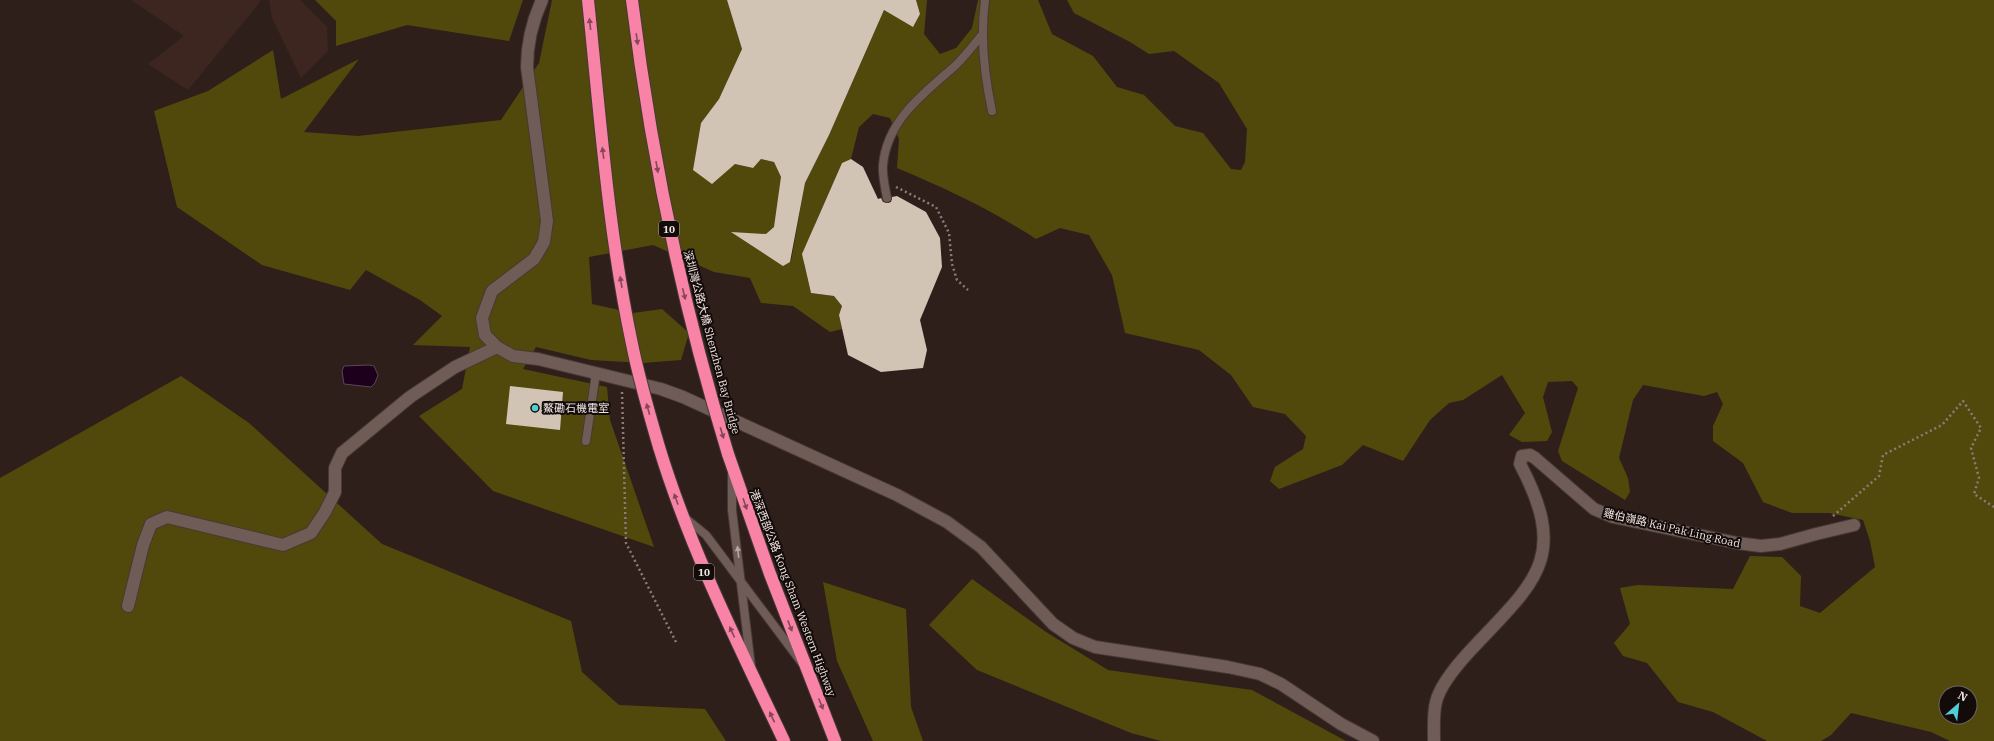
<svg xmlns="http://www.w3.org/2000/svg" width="1994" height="741" viewBox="0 0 1994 741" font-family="'IBM Plex Serif','Noto Sans SC',serif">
<rect width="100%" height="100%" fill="#2f1f1a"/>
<path fill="#3d2620" d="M131 0H260V2L188 90 148 64 184 36Z
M269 0H300L327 27 328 51 301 78 272 18Z"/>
<path fill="#51490c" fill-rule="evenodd" d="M315 0H523L509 41 407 25 336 46V21Z
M552 0H727L742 49 719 99 701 123 693 170 712 183 735 164 752 168 761 159 774 162 781 177 783 265 791 261 805 183 829 135 884 10 913 26 920 14 916 0H927L924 34 940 54 956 48 972 28 978 0H1038L1052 34 1093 56 1117 87 1144 95 1175 126 1203 133 1231 169 1241 170 1245 162 1247 129 1219 83 1174 51 1149 54 1130 42 1074 13 1067 0H1994V741H1950L1931 732 1851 713 1831 735 1821 741H1767L1713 712 1678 702 1647 663 1623 656 1614 643 1630 624 1620 588 1638 585 1733 589 1750 556 1782 557 1801 576 1800 606 1820 613 1875 567 1870 541 1863 520 1829 513H1792L1763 502 1743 463 1713 441V426L1723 404 1717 392 1704 396 1643 385 1633 400 1619 458 1628 478 1630 492 1625 500 1562 461 1558 451 1578 388 1572 381 1548 382 1543 397 1552 432 1547 441 1522 442 1509 435 1525 413 1502 375 1463 400 1449 403 1430 420 1403 461 1363 445 1342 465 1279 489 1270 481 1275 467 1303 449 1306 436 1285 414 1253 407 1231 375 1199 350 1125 333 1112 275 1089 235 1060 228 1036 239C990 209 947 189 897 168L899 139 890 118 873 114 859 127 851 159 842 163 815 224 804 264 811 293 834 296 842 306 839 315 842 329 830 332 793 306 761 303 750 278 714 272 653 245 589 257 592 304 633 313 662 309 689 333 681 360 643 363 591 360 536 347 523 369 607 387 610 420 654 547 493 491 419 416 462 389 470 347 413 345 442 316 420 300 366 270 350 290 262 265 177 207 154 111 208 91 273 50 281 99 359 59 304 132 358 136 501 120 539 63ZM1946 693H1970V717H1946Z
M181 376 249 423 382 544 571 621 582 672 619 705 705 709 726 741H0V478Z
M972 579 1046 632 1108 670 1252 690 1346 741H1161L1131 733 977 670 929 625Z
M823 582 906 609 911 707 923 741H873L837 661Z"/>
<path fill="#1c001c" stroke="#5c4557" d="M369 365 374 366 378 375 375 383 371 387 344 384 342 371 344 366Z"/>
<path fill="#d2c4b5" d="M727 0H916L920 14 913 27 884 10 829 135 805 183 790 262 783 266 731 232 766 234 774 227 781 177 774 162 761 159 753 168 735 164 712 184 693 170 701 123 719 99 742 49Z
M851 159 863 167 878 199 881 198 883 202 888 203 891 202 892 197 897 196 926 212 940 238 942 267 920 320 927 350 923 368 881 372 848 355 839 315 842 306 834 296 811 293 802 254 842 163Z
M510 386 563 392 560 430 506 424Z"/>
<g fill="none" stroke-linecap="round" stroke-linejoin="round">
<g stroke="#463936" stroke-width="10">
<path id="lane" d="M985 0C980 38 984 74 992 111
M887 198C885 187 882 175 883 165 887 120 924 93 955 66 964 57 973 46 981 36
M586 441 596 373
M732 474V510L751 666
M684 517 706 535 802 663"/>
</g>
<g stroke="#463936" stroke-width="14">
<path id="street" d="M542 0C532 22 527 44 527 67L547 221 544 242 534 259 492 291 482 318 485 335 497 347 513 356 538 359 661 389 683 397 897 495 947 522 981 547 1053 624 1073 638 1095 647 1228 667 1260 674 1281 684 1341 724 1373 741
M128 606 143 545 151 524 167 517 283 545 311 533 325 512 335 492V468L342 453 410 397 455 367 497 347
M1434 741C1434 729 1433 713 1436 702 1440 685 1458 664 1469 652 1533 583 1571 560 1520 464L1522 456 1530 455 1535 458 1594 509 1613 517 1737 543 1761 546 1780 544 1816 534 1854 525"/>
</g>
<g stroke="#463936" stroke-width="14">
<path id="highway" d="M659 447C690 549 738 644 784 741
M728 454 770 574 835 741"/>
</g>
<path stroke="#8a7c78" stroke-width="2.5" stroke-dasharray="2 3" stroke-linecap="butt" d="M896 187 936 207 949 233 952 264 957 280 968 290
M622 392 626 543 677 644
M1833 516 1879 476 1883 455 1942 425 1963 401 1981 428 1971 448 1979 478 1974 494 1994 507"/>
<use href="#lane" stroke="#6f5c57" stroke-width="8"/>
<use href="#street" stroke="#6f5c57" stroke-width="12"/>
<use href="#highway" stroke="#f983a7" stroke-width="12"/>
<g stroke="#463936" stroke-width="14" stroke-linecap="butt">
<path id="highway-bridge" d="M588 0C600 115 608 231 632 344 639 379 649 413 659 447
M632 0C651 156 682 304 728 454"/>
</g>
<use href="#highway-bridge" stroke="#f983a7" stroke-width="12"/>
</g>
<defs><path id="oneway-solid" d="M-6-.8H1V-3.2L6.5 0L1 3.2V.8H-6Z"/></defs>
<g fill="#864758">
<use href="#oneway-solid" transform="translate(590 24) rotate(-96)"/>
<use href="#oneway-solid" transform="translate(637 39) rotate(82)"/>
<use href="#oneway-solid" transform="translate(603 153) rotate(-97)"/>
<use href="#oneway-solid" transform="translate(657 167) rotate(80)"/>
<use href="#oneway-solid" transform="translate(621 282) rotate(-100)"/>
<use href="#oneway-solid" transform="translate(684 294) rotate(76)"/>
<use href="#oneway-solid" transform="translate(648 409) rotate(-106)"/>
<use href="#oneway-solid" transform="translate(722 433) rotate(73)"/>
<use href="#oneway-solid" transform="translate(676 499) rotate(-110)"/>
<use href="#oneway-solid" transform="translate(745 504) rotate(71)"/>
<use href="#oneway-solid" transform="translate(790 626) rotate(69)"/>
<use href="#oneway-solid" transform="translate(732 632) rotate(-115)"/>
<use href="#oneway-solid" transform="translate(821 704) rotate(68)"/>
<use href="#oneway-solid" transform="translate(772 717) rotate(-115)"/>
</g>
<use fill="#b6a7a3" href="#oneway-solid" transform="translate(738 552) rotate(-97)"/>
<circle fill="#52ccd6" stroke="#120b09" stroke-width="1.5" cx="535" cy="408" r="4"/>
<g text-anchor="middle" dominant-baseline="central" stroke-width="4" stroke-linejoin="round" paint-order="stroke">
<g fill="#120b09" stroke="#aea4a1" stroke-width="1">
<rect x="659" y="221" width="20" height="16" rx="3"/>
<rect x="694" y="564" width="20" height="16" rx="3"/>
</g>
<g font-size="10" font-weight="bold" fill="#f1e5e2">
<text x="669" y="229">10</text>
<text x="704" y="572">10</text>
</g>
<g font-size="11" fill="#f1e5e2" stroke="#120b09">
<text transform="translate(712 342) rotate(75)">深圳灣公路大橋 Shenzhen Bay Bridge</text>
<text transform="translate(1672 528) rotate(13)">雞伯嶺路 Kai Pak Ling Road</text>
<text transform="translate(793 593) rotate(69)">港深西部公路 Kong Sham Western Highway</text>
</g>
<g font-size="11" fill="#f1e5e2" stroke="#120b09" text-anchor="start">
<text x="543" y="408">鰲磡石機電室</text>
</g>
</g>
<g transform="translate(1958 705) rotate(28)"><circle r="19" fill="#120b09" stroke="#6b6260"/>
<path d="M0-3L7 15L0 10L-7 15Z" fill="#52ccd6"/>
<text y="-6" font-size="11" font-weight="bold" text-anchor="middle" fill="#f1e5e2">N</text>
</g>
</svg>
